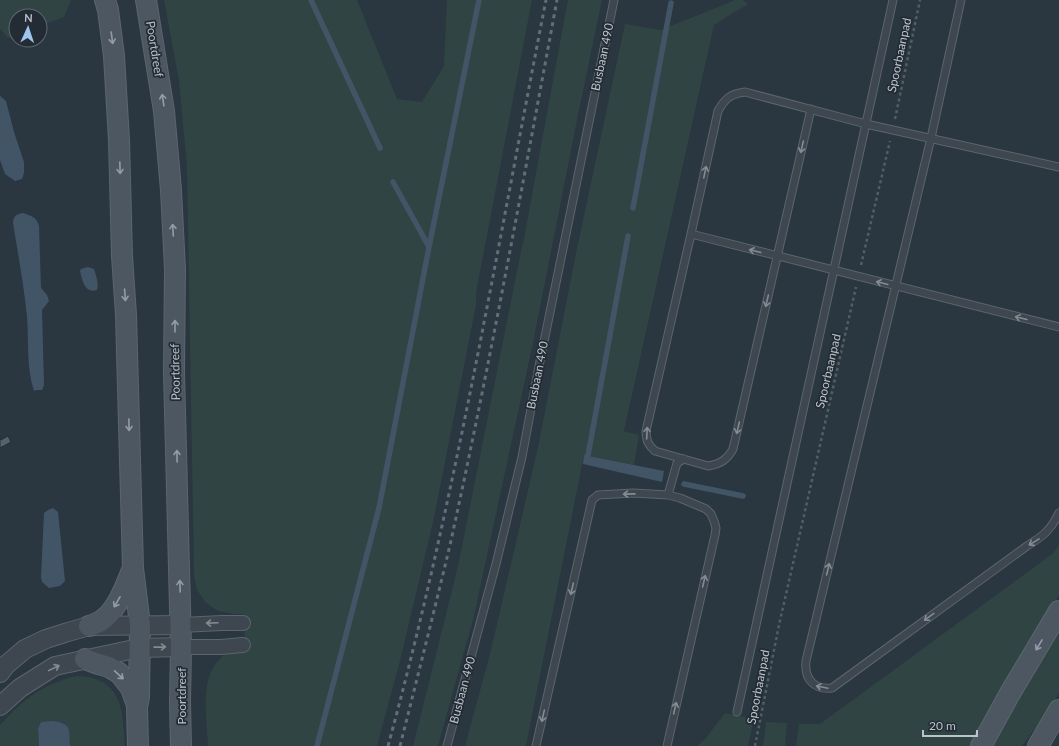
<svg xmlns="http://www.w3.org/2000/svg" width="1059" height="746" viewBox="0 0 1059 746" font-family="Lato,sans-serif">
<rect width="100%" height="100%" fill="#2a3640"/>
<path fill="#2f4443" d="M0 0H71L64 17 40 26V16H16V35L8 38 0 29Z
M164 0H357L397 99 422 102 444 66 447 0H532L476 293V305L434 518 400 661 377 746H208C207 721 199 677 220 659 226 652 236 650 245 648L244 614H235L218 611 206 603 197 590 194 575 187 167 179 81Z
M568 0H602L578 115 533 343 494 523 474 616 438 746H413L458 566 522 246 523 244 546 118Z
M735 0H743L748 4 714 25 624 431 639 435 634 465 584 455 526 746H465L490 654 538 447 577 248 625 24 661 30Z
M1059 545V595L971 746H796L799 724H820L1052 554Z
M1059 631V693L1053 704 1022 746H992Z
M77 676C122 677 123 710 125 746H70C69 737 71 727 62 722L38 729 39 746H0V725C24 699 42 684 77 676Z
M725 713 754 719 748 746H697L705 739Z
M766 722 787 723 785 746H763Z"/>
<path fill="#425567" d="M0 96 6 101 14 132 24 162V173L22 179 15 181 5 174 0 160Z
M23 213C31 216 36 216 39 226L41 288 47 295 49 301 42 310 44 385 42 390H37L34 391C26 367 29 342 27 317 24 286 18 254 13 223 13 216 17 214 23 213Z
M88 267 94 269C96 276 99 282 97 290 85 294 82 280 80 271L81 269Z
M584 455 664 471 662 482 583 464Z
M53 508 58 512 65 581 60 586 49 588 42 582 41 577 44 513 48 510Z
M53 721C72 723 69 730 70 746H39L38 729 41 722Z"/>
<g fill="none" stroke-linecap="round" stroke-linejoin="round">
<path stroke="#425567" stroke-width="5.5" d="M311 0 380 148
M393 182 429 247
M633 208 671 3
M589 462 587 461 628 236
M684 484 743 496
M317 746 379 508 429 247 479 0"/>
</g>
<path fill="#56616d" stroke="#252e37" d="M8 436 11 442 0 448V438L1 440Z"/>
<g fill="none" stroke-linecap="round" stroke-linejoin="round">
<g stroke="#5c656d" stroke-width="9">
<path id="service" d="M961 0 931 138 806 661C804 679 814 690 832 688L1027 546C1043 536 1051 530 1059 513
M1059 167 866 124 745 92C731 94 725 98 718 111L691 234 1059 327
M691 234 646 431C646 440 648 445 655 451L708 466C720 464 727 460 733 449L811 109
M668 495 677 463 684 459
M737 712 893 0
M447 746 496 564 522 457 540 361 614 0
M536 746 592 500 598 495 633 493 668 495 680 498 706 509 711 514 714 521 716 528 715 535 667 746"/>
</g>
<g stroke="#5c656d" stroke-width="16">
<path id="minor" d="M181 625 222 623H243
M181 647H221L243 645"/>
</g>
<g stroke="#5c656d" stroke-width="20">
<path id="tertiary" d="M0 673 6 665 25 649 46 639 68 632 89 626 181 625
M0 706 20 688 55 666 139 648 181 647"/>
</g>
<g stroke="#5c656d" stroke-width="22">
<path id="secondary" d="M105 0 108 10 114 56 119 140 122 256 126 315 133 568 140 625 139 697 137 707 138 746
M146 0 164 111 171 190 175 269 174 372 181 647 180 702 181 746
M89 626C93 625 97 623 101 621 118 610 125 586 133 568
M85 659 98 664 109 667 119 673 131 688 137 705
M981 746 1009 695 1059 611
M1038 746 1059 710"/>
</g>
<path stroke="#4e6161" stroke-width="2.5" stroke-dasharray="3 3" stroke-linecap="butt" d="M895 119 920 0
M861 265 890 141
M755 746 779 625 856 287"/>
<use href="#service" stroke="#3e4750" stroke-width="7"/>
<use href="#minor" stroke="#3e4750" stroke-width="14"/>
<use href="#tertiary" stroke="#3e4750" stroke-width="18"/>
<use href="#secondary" stroke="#4c5762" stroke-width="20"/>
<path stroke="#626e78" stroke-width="3" stroke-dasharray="4 4" stroke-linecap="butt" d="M388 746C455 501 497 249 546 0
M400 746C417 679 434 612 450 545 490 364 523 182 557 0"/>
</g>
<defs><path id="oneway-shaft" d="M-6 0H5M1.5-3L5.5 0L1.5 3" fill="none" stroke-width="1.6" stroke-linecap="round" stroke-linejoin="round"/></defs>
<g stroke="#949da6">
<use href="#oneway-shaft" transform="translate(112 38) rotate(82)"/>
<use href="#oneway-shaft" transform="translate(163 100) rotate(-99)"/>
<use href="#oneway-shaft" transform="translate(120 168) rotate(88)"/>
<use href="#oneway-shaft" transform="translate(173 230) rotate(-93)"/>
<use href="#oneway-shaft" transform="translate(125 295) rotate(86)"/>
<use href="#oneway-shaft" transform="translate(175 326) rotate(-90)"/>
<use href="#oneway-shaft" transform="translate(129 425) rotate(89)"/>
<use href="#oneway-shaft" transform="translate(177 456) rotate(-91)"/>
<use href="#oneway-shaft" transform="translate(180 586) rotate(-92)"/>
<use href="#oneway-shaft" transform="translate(117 602) rotate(120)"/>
<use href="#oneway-shaft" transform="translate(1039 645) rotate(121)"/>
<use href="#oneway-shaft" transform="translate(119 675) rotate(43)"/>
</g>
<g stroke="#838b93">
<use href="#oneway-shaft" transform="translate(802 147) rotate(103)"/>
<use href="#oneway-shaft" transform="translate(705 172) rotate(-78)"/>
<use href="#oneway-shaft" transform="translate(755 251) rotate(-166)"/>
<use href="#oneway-shaft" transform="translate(882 283) rotate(-166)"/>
<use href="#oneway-shaft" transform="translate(767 301) rotate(103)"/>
<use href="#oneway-shaft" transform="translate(1021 318) rotate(-166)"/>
<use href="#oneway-shaft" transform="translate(738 428) rotate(103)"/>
<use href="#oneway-shaft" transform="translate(647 433) rotate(-87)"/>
<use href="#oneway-shaft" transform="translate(629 494) rotate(179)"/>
<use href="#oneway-shaft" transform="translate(1034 542) rotate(149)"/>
<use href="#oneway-shaft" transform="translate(828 569) rotate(-77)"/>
<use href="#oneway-shaft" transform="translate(704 581) rotate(-77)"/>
<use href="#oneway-shaft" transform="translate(572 589) rotate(103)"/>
<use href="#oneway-shaft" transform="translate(929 617) rotate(144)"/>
<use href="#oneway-shaft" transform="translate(212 623) rotate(178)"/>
<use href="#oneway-shaft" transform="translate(160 647) rotate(-1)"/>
<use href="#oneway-shaft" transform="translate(54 668) rotate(-26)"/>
<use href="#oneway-shaft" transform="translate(822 687) rotate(-168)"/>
<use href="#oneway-shaft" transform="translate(675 708) rotate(-77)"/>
<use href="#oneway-shaft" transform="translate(543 716) rotate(103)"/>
</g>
<g text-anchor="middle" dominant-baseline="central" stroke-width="3.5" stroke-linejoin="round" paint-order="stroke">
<g font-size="12" fill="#bbc2ca" stroke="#232c35">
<text transform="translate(155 49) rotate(81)">Poortdreef</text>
<text transform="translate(899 55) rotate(-78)">Spoorbaanpad</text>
<text transform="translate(602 57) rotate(-78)">Busbaan 490</text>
<text transform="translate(828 371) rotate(-77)">Spoorbaanpad</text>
<text transform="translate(175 372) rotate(-91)">Poortdreef</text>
<text transform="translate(537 375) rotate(-79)">Busbaan 490</text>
<text transform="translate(758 687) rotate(-79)">Spoorbaanpad</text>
<text transform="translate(462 690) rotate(-75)">Busbaan 490</text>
<text transform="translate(181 696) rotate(-90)">Poortdreef</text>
</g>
</g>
<g transform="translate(28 28) rotate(3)"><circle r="19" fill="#232c35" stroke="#606871"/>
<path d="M0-3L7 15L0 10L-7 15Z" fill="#9dc5ed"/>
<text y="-6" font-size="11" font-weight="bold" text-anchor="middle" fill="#bbc2ca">N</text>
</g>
<path d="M923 730v6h54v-6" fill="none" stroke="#bbc2ca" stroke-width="2"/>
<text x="929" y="730" font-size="12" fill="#bbc2ca" stroke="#232c35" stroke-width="3" paint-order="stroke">20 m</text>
</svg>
